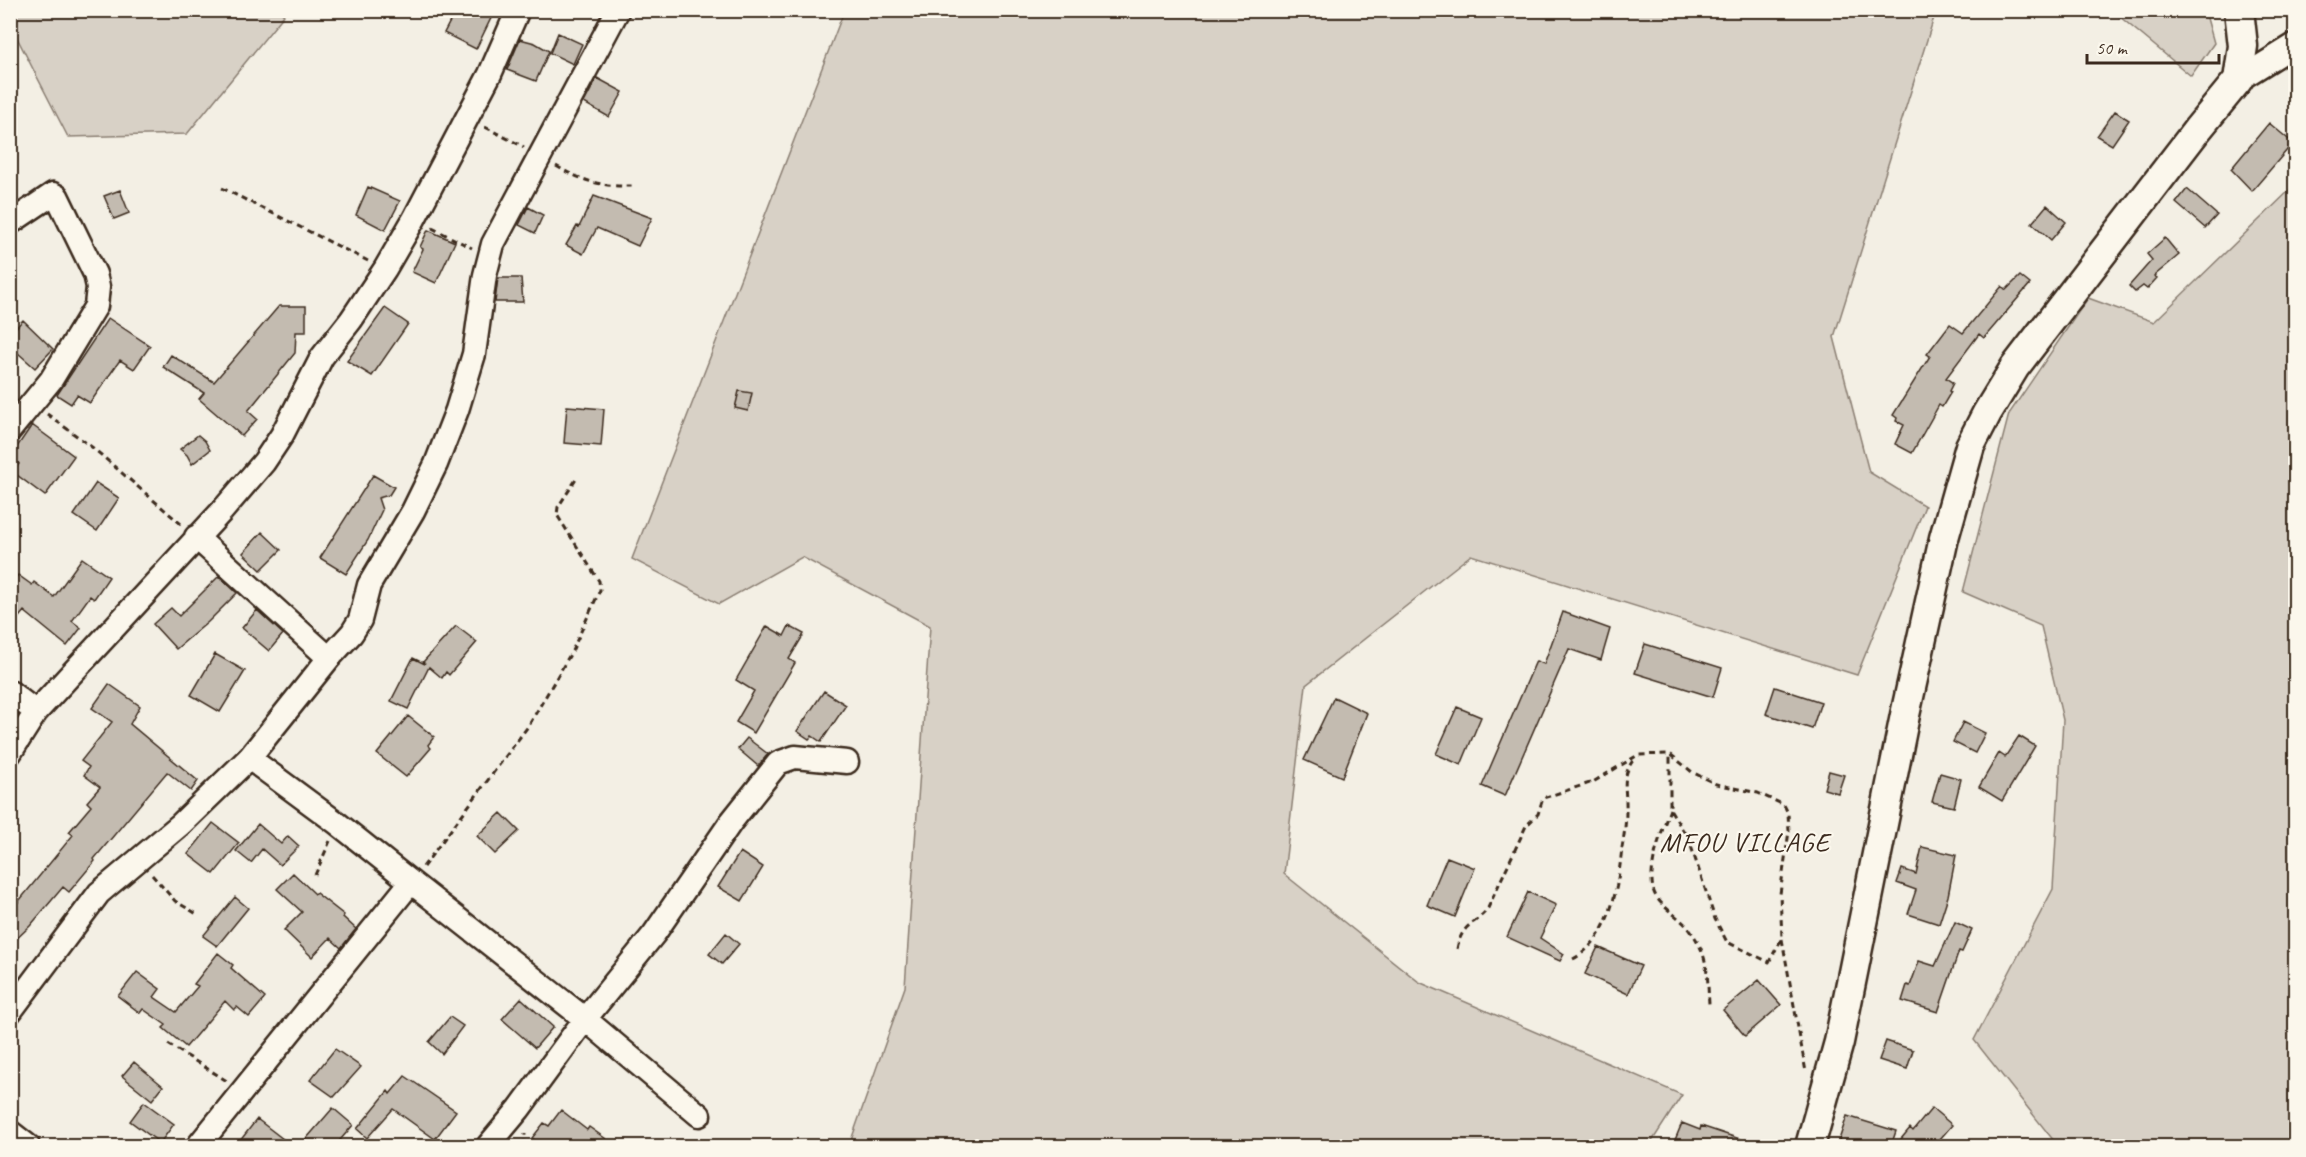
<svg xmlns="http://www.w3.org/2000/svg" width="2306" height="1157" viewBox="0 0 2306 1157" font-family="Caveat,sans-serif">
<rect width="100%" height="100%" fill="#f3efe4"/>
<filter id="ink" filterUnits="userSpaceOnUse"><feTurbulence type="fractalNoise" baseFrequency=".0167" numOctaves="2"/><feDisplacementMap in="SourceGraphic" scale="12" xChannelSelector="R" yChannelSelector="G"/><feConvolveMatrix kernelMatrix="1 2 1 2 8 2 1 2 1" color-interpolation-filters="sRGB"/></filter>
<g filter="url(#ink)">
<path fill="#d8d1c6" stroke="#8a7e72" stroke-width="1.5" d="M11 10H279L284 15 187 134 68 137 11 26Z
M844 11H1936L1834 337 1869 472 1925 506 1857 675 1471 555 1306 685 1284 874 1419 982 1682 1095 1649 1146H849L905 987 930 626 802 557 719 604 632 559Z
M2113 11H2205L2214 43 2191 76Z
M2295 185V1146H2058L1974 1040 2053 889 2063 720 2041 626 1963 592 2009 414 2088 298 2154 322Z"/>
<path fill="#c3bbb0" stroke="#3b2a1e" stroke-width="1.5" d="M456 10H495L476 49 444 33Z
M558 33 582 44 573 64 550 53Z
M520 39 535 43 549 51 536 81 507 70Z
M597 78 623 92 609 117 584 103Z
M2115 111 2129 120 2112 145 2097 136Z
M2269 123 2293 143 2252 191 2231 169Z
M368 187 400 201 385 230 356 215Z
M2187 189 2217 215 2205 228 2176 203Z
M120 190 129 213 114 219 104 196Z
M594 196 652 218 638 246 597 228 583 254 566 245 577 226 579 227Z
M2047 205 2066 222 2051 240 2032 223Z
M528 207 543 215 535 233 519 225Z
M428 230 455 242 436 283 412 272 423 249 420 247Z
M2165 238 2179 255 2154 276 2157 278 2147 289 2143 286 2135 292 2129 286 2152 260 2147 254Z
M2020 276 2030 284 1984 338 1979 334 1946 378 1953 383 1949 391 1951 392 1942 407 1939 405 1912 453 1895 444 1904 425 1896 421 1897 418 1893 415 1930 356 1927 354 1950 324 1963 333 2002 286 2006 290Z
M498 278H521L523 302H495Z
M279 306H306V332H296L295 353 248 411 257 419 242 436 199 399 204 393 163 367 171 355 214 382Z
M385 308 408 324 372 376 347 361Z
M108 318 150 346 134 369 120 360 90 403 77 395 71 404 57 395Z
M23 320 53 349 35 368 10 346V334Z
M739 391 752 393 748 411 735 408Z
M567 406 604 409 601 446 564 443Z
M32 425 74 456 45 496 13 472 19 464 10 457Z
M198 435 205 441 210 450 192 464 187 455 180 449Z
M373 475 394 487 389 495 378 498 382 510 368 540 346 574 320 558Z
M96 483 119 498 97 531 74 515Z
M262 532 281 550 261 570 243 553Z
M82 558 109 577 94 599 90 596 72 621 81 628 67 646 24 611 10 628V584L18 575 32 585 34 582 54 597Z
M219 576 237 593 208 622 176 649 153 624 171 608 179 616Z
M257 610 283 634 269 651 242 628Z
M1563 612 1610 629 1601 660 1569 649 1505 796 1482 786 1536 661 1544 664Z
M456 626 477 642 449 675 446 672 442 678 429 667 408 709 391 701 413 658 425 664 423 662Z
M767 626 784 636 789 626 804 634 789 659 795 663 754 733 736 722 754 691 736 680Z
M1645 644 1722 668 1713 697 1635 673Z
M215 654 245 671 220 712 191 695Z
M109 684 140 706 130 724 198 781 191 791 167 772 94 859 95 861 69 892 63 887 30 926 10 945V912L73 835 69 832 91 806 87 802 100 787 84 775 89 767 81 761 112 722 92 708Z
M1775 687 1821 702 1812 729 1766 714Z
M824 691 846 705 821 742 812 736 809 739 797 731Z
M1334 697 1367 713 1342 777 1304 760Z
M1457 707 1481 717 1461 765 1436 754Z
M408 716 434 737 428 745 431 748 406 777 377 754Z
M1963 722 1985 733 1975 753 1953 742Z
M2019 736 2035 746 2002 801 1979 787 1999 753 2005 757Z
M747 738 768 754 758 766 738 749Z
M1829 771 1844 775 1838 793 1824 789Z
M1940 773 1961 779 1954 807 1932 802Z
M501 813 519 831 495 854 477 836Z
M213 823 239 843 214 874 188 854Z
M258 824 281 844 288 836 299 846 280 865 262 849 251 863 236 851Z
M1922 847 1956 855 1948 896 1939 924 1908 914 1916 890 1897 883 1902 869 1916 874Z
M740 852 763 867 742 901 718 887Z
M1447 857 1475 868 1455 917 1427 905Z
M293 873 315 894 316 893 344 915 343 917 356 929 341 948 330 938 312 957 284 930 302 912 277 889Z
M1528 892 1556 905 1540 938 1564 954 1560 961 1507 937Z
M235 897 248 908 217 946 203 936Z
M1955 922 1972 930 1962 952 1959 951 1938 1012 1902 1001 1907 985 1910 986 1919 961 1935 966Z
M726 933 739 944 722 964 709 954Z
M1598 947 1641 966 1628 994 1585 974Z
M218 953 233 965 231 968 265 998 249 1017 237 1007 234 1010 225 1001 186 1047 163 1028 166 1025 143 1009 140 1013 118 996 137 972 160 989 154 997 176 1012 198 986 194 984Z
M1759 980 1781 1005 1745 1036 1723 1010Z
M521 998 553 1027 535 1048 502 1019Z
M450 1017 463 1026 442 1054 429 1042Z
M1886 1041 1913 1050 1907 1069 1879 1060Z
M335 1049 361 1067 334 1097 310 1080Z
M134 1062 163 1086 152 1100 122 1076Z
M405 1076 456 1111 435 1139 393 1109 367 1138 357 1129 388 1091 390 1094Z
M144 1102 174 1124 160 1143 130 1121Z
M333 1108 353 1125 335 1146H300Z
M1932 1108 1952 1125 1934 1146H1910L1901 1139 1910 1128 1913 1131Z
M561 1110 587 1130 589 1127 616 1146H543L532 1138 544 1123 549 1126Z
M1847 1116 1896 1131 1891 1146H1850L1838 1143Z
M257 1119 292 1146H236Z
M1682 1123 1700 1130 1701 1126 1755 1144V1146H1690L1675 1140Z"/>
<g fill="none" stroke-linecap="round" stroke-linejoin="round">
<g stroke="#3b2a1e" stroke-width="27">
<path id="minor" d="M2238 80 2296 44
M10 223 53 194 57 196 95 274 98 287 96 306 51 380 10 430
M329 658 352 633 360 620 369 585 413 511 436 464 457 410 474 354 485 275 493 244 618 10
M10 692 36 712
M10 753 36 712 222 511 264 462 282 435 322 357 351 320 385 269 414 219 490 74 518 10
M411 882 585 1019 699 1115
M10 1012 99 893 181 824 249 758 329 658 196 537
M10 1132 28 1146
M198 1146 411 882 337 823 249 758
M488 1146 519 1109 585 1019 654 934 731 822 778 763 795 757 847 762"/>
</g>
<g stroke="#3b2a1e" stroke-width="33">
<path id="major" d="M1810 1146 1839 1042 1905 715 1944 538 1970 446 1987 413 2015 367 2197 130 2238 80 2243 46 2239 10"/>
</g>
<path stroke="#3b2a1e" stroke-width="3" stroke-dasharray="6 4.5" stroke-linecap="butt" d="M587 10 595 14
M485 127 524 147
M556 166C584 182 603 187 635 186
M222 188 368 261
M432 228 472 248
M47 414 93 448 181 524
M1670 809C1662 832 1648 864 1653 889 1657 906 1680 916 1690 930 1709 956 1707 973 1709 1004
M423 867 529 725 572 651 600 590 599 581 557 515 558 507 577 478
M152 875 175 901 197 914
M315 875 330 841
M1782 939 1806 1072
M1457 949C1462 922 1475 926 1488 908L1526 826 1538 814 1543 798 1593 782 1638 755 1670 754 1692 772 1716 784 1758 793 1784 805 1788 813 1789 831 1780 894 1782 938 1769 962 1727 942 1715 919 1689 840 1670 809V754
M1573 959C1611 939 1618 886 1622 848 1624 836 1626 823 1626 811 1627 789 1620 776 1635 758
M168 1044 227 1081
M524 1146 525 1134"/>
<use href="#minor" stroke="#fbf7ec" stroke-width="22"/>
<use href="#major" stroke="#fbf7ec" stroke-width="28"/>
</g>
</g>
<g text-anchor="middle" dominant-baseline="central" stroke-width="4.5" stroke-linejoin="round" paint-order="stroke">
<g font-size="27" letter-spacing="1.5" fill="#3b2a1e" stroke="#fbf7ec">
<text x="1745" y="842">MFOU VILLAGE</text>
</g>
</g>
<rect width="2306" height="1157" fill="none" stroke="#fbf7ec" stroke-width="36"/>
<rect x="18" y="18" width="2270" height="1121" fill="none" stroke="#3b2a1e" stroke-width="2" filter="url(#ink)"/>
<path d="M2087 54v9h132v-9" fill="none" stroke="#3b2a1e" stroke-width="3"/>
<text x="2096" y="54" font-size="18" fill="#3b2a1e" stroke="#fbf7ec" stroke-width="4.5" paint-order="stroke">50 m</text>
</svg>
